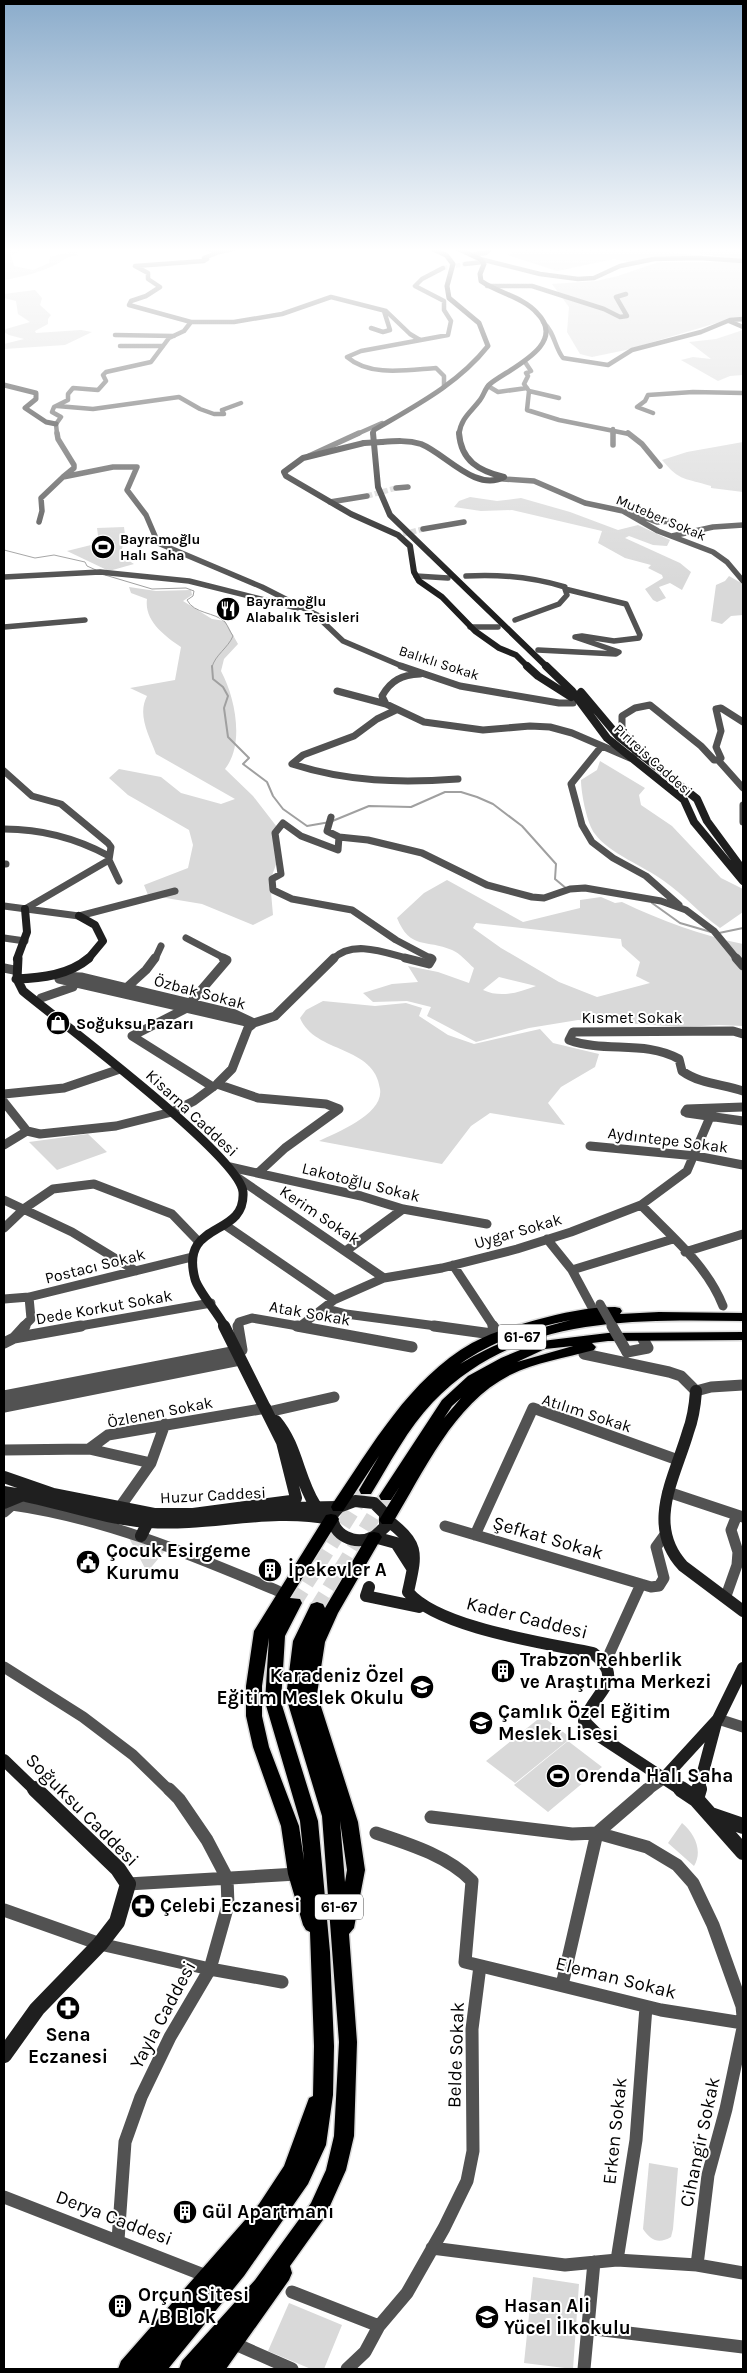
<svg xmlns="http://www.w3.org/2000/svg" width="747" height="2373" viewBox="0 0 747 2373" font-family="Karla,sans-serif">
<rect width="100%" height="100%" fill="#fff"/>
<path fill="#d9d9d9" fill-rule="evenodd" d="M4 249 22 250 11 255 14 266 33 270 49 263 50 257 72 251 95 249 76 252 79 256C68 255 66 259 57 264 41 272 22 277 4 280Z
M521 249H643L702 256 629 262 614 259 557 271 508 255Z
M696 249H743V323L730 319 626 350 592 357 580 354 567 332 569 307 552 284 596 281 618 276 659 262H738L737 259 700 254Z
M35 290 42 298 40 305 51 315 48 319V324L35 331 36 333 81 330 92 332 65 345 4 349V344L24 339 9 335 4 332 6 329 30 322 18 314 16 301 4 298V294Z
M743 330V375L730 376 718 381 681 360 693 357 711 359 689 342 716 339Z
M743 442V492L711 488V486C686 478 680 482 662 460L687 452Z
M470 497 497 501 521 498 570 512 618 530 638 525 670 540 667 546 653 545 629 536 625 538 680 563 691 572 682 590 670 583 659 587 666 598 657 602 653 600 645 589 663 578 662 575 648 568 651 565 625 558 598 543 602 531 512 510 481 511 454 507 459 501Z
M124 527 126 543 123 544 122 549 133 557 126 559 134 564 109 571 67 551 99 543 97 528Z
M729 576 743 584V615L731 616 722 624 711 621 716 585 725 581Z
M129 587 156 591 191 590 192 595 183 601 212 619 225 621 238 644 224 659 221 671C235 697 245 744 225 769L253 796 277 827 278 859 270 881 273 915 253 925 202 904 148 895 144 885 188 868 193 845 189 830 128 795 109 778 119 769 161 777 181 793 221 804 235 799 156 754C149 735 137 715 147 696L130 688 175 680 181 647C165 636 144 621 147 599L131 593Z
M600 761 645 788 639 795 641 805 672 826 721 878 743 889V912L720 928C700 914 684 895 664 881 644 866 610 854 595 834 587 824 581 793 581 780L597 770Z
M447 880 523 922 580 908V900L601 897 615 903 622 902C662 921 700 935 743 944V1026L719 1025 684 1027 578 1020 529 1028 476 1042 427 1016 431 1007 407 1001 373 1002 363 993 392 984 418 982 408 966 438 972 469 983 474 968C467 962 460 953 452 950 426 939 410 950 397 918L424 893ZM476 923 621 939 622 946 640 962 636 976 650 983 597 997 559 982 501 948 473 928ZM499 977 536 986C518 993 500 998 483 990Z
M323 1001 375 1006 406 1003 422 1008 419 1016 448 1035 474 1044 540 1029 553 1043 599 1054 595 1067 561 1087 548 1103 565 1125 490 1113 471 1126 442 1164 319 1141C338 1132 384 1114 380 1089 375 1045 315 1054 300 1018L306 1010Z
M88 1134 107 1152 57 1170 29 1142Z
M129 1538 165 1551 147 1572Z
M542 1716 571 1738 515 1783 486 1761Z
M568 1741 602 1767 548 1812 514 1785Z
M682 1823C695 1834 703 1851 694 1866L668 1843Z
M649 2163 678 2168 673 2229 671 2237C659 2244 651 2241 643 2229Z
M533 2277 579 2284 573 2369 524 2363Z
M289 2303 342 2325 324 2369H311L268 2351Z"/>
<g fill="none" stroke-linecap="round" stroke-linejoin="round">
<path stroke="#a0a0a0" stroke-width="1" d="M4 550 35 558 54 555 85 562 87 566 96 570
M105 575 152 589 186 588 194 591 193 596 187 600C194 614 215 612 225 622 228 626 230 632 233 636 228 648 215 655 212 667"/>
<path stroke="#a0a0a0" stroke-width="2" d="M212 666 213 679 223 687 228 696 224 708 228 737 249 758 243 764 267 782 273 796 283 809 307 826 330 822 369 806 411 807 445 792H461L477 797 493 804 522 826 556 864 555 879 567 889
M652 903 680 923 711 932
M719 933 743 928"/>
<path stroke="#d9d9d9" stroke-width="4.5" stroke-dasharray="4.5 2" stroke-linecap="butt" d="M443 268 465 264"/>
<path stroke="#d9d9d9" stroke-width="5.5" stroke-dasharray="5.5 2.5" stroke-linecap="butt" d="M367 496 396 488
M403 534 423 529"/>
<path stroke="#d9d9d9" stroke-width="15" stroke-dasharray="15 8" stroke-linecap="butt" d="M294 1603 363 1494
M317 1608 386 1496"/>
<g stroke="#dbdbdb" stroke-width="3">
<path id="primary" d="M615 1307 620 1308 622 1311 620 1314 659 1312 743 1313V1321C631 1320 517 1315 433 1402 408 1428 390 1463 371 1494H361L359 1490 379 1456 343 1511H333L331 1507 333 1503C372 1446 409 1379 472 1343 492 1332 514 1326 536 1320 562 1313 588 1307 615 1307ZM571 1320C528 1331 498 1341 460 1364 495 1340 530 1328 571 1320Z
M743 1332V1340L608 1341 592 1343 596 1347 594 1350C565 1358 536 1362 510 1375 453 1404 424 1472 392 1524H382L379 1520 400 1486 391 1500H381L379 1496 442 1400 468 1376 501 1358 542 1341 608 1333ZM573 1346 517 1362 545 1349ZM461 1398 444 1418 452 1406Z
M331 1514 336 1515 339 1519 290 1598 300 1599 302 1603 285 1636 281 1702 318 1821 330 1952 334 2046 333 2095 326 2145 308 2184 244 2276 168 2369H118L121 2361 259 2204 284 2166 309 2098 313 2096 314 2046 310 1932 306 1930 303 1925 288 1874 281 1826 253 1747 246 1716V1686L254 1631 326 1515ZM269 1638 265 1702 300 1821 304 1860 299 1826 269 1747 262 1716V1686Z
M374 1532 379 1533 382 1537 338 1613 325 1642 317 1694 358 1822 365 1870 354 1928 349 1934 357 2042 354 2136 346 2170 325 2217 290 2266 292 2273 289 2280 226 2369H179L182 2361 255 2280 311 2203 326 2170 334 2136 339 2042 322 1816 286 1697 293 1641 309 1608 311 1604 317 1602 323 1604 325 1608 369 1533ZM340 1821 347 1870 345 1882Z"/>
</g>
<path stroke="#525252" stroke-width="4.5" d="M208 249 219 252 233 249
M475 254 486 253 490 249
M480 259 540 274 578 279 594 278 620 266 654 259 699 258 743 261
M465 264 483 262
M443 268 422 279 415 286 444 301V310L451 321 448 335 361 351 347 357C370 377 407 370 436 368L444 376V387
M487 286H532L604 309 620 317 627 316 616 297 626 294
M729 321 743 327
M191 322 129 305 131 301 146 296 160 287 148 279V273L135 266 204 261 207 259 204 258 221 251
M543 322C555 333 554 346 563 358L608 365 632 350 701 332 730 320 743 319
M371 328 383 332 390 330 384 311
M115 335 174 336
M120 346H163
M525 362 531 371 526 373 528 376 524 384 529 391
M488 386 498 392 527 388
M529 391 527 410 559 420 629 434
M529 391 559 398
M57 406 93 409 179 397 200 409 214 414H224L222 410 241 403
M653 413 637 407 645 401 648 395 693 392 743 393
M613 429V434
M57 434 56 424 61 417 52 412 54 407 68 400V394L73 388 98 390 106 381 103 375 106 372 151 362 169 338 184 331 191 322H234L282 314 331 297 386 311 410 334 420 340
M357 434 382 423"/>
<path stroke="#525252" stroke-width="5.5" d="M57 433 58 439 74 465V468L63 477 113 467H137L127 490 146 515 158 543 262 587 321 617 322 621 343 641 404 667
M613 433V445
M628 433 642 444 660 466
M309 456 359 433
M503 479 534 481 585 503 623 511 658 531 713 552 727 562 743 581
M396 488 408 487
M330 502 367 496
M630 512 657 522 674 521
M39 522 42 511 41 498 63 477
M423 529 464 522
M672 536 713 527 743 525
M416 576 448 578
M466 576C500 574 532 577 565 587V589
M4 577 100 572 189 581 297 608
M515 620 559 604 567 595 565 589 626 604 640 635 639 638 614 641 582 636 575 637 619 652 616 654 538 650
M4 627 85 620
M470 627H498"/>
<path stroke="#525252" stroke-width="7" d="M401 666 460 686 559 703H573
M337 691 386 704 424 722 483 730 530 726 550 727 572 733 630 758 638 752 637 746 622 731V716L635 708 650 705 701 746 714 760H718L743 788
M386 704 382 696C391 680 402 675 420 674
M396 710 377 719 354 736 303 755 292 764C347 782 401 783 458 779
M601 747 571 784 582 825 592 842 613 858 646 876 679 905
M718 760 721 758 716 747 721 731 716 709 721 708 743 722
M4 771 32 796 61 804 108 843 111 847 109 860 119 881
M743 805V822
M331 817 327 831 339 837
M4 829C42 829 76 838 109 856
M4 864H6
M4 906 79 916 175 891
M25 909 109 860
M4 938 25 941
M186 938 226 959
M155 959 161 946
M333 959C353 939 386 953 410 959
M432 959 396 940 352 910 292 899 273 890 272 879 281 874 275 833 283 823 301 836 338 850 339 837 368 840 422 853 487 885 532 897 544 898 570 889 585 888 661 901 686 910 714 931 737 959"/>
<path stroke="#525252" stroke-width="9" d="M405 958 429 964 432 959 430 958
M736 958 743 966
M4 968 14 970
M57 976 81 977 235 1014 254 1023
M59 979 251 1023
M124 990 146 970 155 958
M41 998 73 987
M743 1034 733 1031 573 1032 569 1040C605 1053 645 1040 679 1059L682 1071C700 1084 722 1084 743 1091
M217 1084 258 1098 326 1104 339 1109 285 1148 258 1173
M213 1087 132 1036 185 1009 227 960 223 958
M4 1094 64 1088 120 1069
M4 1102 27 1131 40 1134 116 1126 172 1112 194 1101 217 1084 232 1069 248 1028 254 1023 275 1016 334 958
M685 1112 687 1109 743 1107
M687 1113 743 1121
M4 1145 27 1131
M590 1146 696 1156 743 1165
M230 1167 361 1196 403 1209 487 1224
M238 1178 384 1278
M4 1200 72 1232 136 1271
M641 1205C671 1236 707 1265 723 1306
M225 1225 334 1300
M4 1228 25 1208 53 1189 94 1184 172 1214 198 1241
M547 1239 572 1270 594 1311
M347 1250 403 1209
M685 1252 743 1234
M453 1265 494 1327
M572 1270 673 1239
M4 1299 29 1297 192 1257
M324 1308 346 1314 444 1327
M23 1327 31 1319 29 1297
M74 1327 211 1303
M238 1327 239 1322 252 1318 304 1327
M299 1327 334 1300 384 1278 442 1268 517 1249 571 1232 641 1205 687 1171 710 1117"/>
<path stroke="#525252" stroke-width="11" d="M297 1326 412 1347
M434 1326 499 1335
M493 1326 499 1335
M14 1338 25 1326
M4 1343 14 1338 81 1326
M627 1352 648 1348 643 1339
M584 1354 669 1372 681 1376 696 1391 711 1387 743 1385
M4 1396 242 1350 238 1326
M4 1407 240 1360
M268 1412 334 1397
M89 1449 151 1463
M4 1450 89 1449 108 1435 266 1408
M668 1492 743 1517
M120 1507 151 1463 165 1424
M4 1512 12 1505C105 1518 192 1555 278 1591
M445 1526 651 1587 659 1586 664 1578 656 1547 664 1536
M475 1535 533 1408 678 1460
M726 1596 737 1565 738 1552 731 1530 737 1515
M606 1661 641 1584
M4 1667 83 1717 133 1755 170 1791
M718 1719 743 1727
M646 1791 663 1779"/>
<path stroke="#525252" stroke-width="13" d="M431 1817 572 1834 597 1833 647 1847 677 1865 693 1883 713 1925 742 2006 743 2016
M376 1833C409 1844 448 1856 472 1881L465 1962 661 2010 743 2023
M128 1884 297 1874
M4 1910 100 1944 210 1969 282 1982
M562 1985 597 1833 648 1789
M4 2197 209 2277
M118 2240 125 2142 141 2097 170 2037 210 1969 228 1905 227 1878 207 1840 179 1799 169 1789
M432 2248 565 2265 617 2260 697 2265 743 2273
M617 2260 636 2140 646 2007
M697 2265 708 2175 726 2109 743 2028
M292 2292 379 2326
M587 2328 743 2347
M233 2343 292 2369
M347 2369 365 2352 379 2326 407 2293 444 2228 467 2181 473 2151 472 2029 480 1966
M584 2369 594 2262"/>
<path stroke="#1f1f1f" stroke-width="5" d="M459 249 480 259 484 264 480 274 481 281C498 293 523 297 537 313 569 345 508 369 490 384 485 388 484 395 480 400 471 412 461 418 459 434
M4 385 36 393V399L25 408 46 422 56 424
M373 434 374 430C415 406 458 384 488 346L479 323 449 298 447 286 453 264 446 255 433 249"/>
<path stroke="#1f1f1f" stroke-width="6" d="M373 433 378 487 390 515 547 667
M382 442C395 441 408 440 421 444 446 454 475 492 504 477 479 471 461 461 459 433
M364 443 303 458 284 472 286 476 351 514 398 535 410 546 414 572 419 581 442 597 475 631 499 648 516 655 528 667"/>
<path stroke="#1f1f1f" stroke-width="8" d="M527 666 538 676 571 697
M546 666 572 691 607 738 684 800 694 822 743 881
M581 692 618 736 697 799 707 821 743 870
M79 916 95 925 103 941 88 959
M17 959 27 932 25 909"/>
<path stroke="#1f1f1f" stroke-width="9" d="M18 958 17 979 23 991C59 1021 240 1156 243 1192 246 1239 179 1219 195 1279 198 1291 218 1313 225 1327
M16 979C42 978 69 975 89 958"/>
<path stroke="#1f1f1f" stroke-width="12" d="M696 1391C695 1405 693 1419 688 1432 675 1477 645 1525 683 1566L743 1611
M276 1421C297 1446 298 1478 315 1505
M4 1477 53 1494 154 1514H198
M4 1492C53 1499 100 1519 149 1522 211 1526 270 1507 331 1519
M355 1501 374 1503 385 1514V1527C381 1530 377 1535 373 1537 355 1546 332 1535 332 1515L339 1507Z
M4 1503 21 1496
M282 1508 338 1507
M193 1514 291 1501 296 1498 282 1442 224 1326
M387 1520C421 1544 416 1555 408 1592 438 1628 546 1643 593 1653 627 1680 595 1691 584 1721L599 1736 683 1791
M141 1536 148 1522
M374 1537 396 1543 412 1568
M369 1587 366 1596 419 1607
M4 1760 36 1791
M663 1779 718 1719 743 1668
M698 1791 716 1723"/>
<path stroke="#1f1f1f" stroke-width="16" d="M681 1789 696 1799 743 1852
M696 1799 699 1789
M711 1815 743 1826
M4 2055 37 2009 100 1944 117 1922 128 1884 118 1869 35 1789"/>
<use href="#primary" fill="#000" fill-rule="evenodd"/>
<path stroke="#525252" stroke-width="9" d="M600 1304 613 1327"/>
<path stroke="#525252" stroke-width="11" d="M612 1326 627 1352"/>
<path stroke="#1f1f1f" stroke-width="6" d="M364 443 382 442"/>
</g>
<linearGradient id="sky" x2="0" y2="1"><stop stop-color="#8baccb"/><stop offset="0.43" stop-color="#fff"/><stop offset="1" stop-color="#fff" stop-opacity="0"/></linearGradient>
<rect width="747" height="581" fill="url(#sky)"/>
<defs>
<g id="stadium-disc" transform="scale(1.25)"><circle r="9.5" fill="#000" stroke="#fff"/><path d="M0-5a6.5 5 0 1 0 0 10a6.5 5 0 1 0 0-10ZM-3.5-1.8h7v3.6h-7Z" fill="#fff"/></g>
<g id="restaurant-disc" transform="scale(1.25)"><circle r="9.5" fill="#000" stroke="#fff"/><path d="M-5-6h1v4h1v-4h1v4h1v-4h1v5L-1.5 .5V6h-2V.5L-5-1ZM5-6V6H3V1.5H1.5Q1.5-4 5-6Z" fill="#fff"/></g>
<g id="shop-disc" transform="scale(1.25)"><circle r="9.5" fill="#000" stroke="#fff"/><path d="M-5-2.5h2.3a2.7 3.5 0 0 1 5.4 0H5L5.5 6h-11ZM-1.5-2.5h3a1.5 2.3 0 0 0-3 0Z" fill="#fff"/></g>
<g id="civic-disc" transform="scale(1.25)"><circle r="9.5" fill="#000" stroke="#fff"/><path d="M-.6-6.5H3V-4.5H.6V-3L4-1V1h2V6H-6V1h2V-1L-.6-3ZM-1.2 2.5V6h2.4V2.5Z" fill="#fff"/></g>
<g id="building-disc" transform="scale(1.25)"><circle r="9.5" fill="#000" stroke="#fff"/><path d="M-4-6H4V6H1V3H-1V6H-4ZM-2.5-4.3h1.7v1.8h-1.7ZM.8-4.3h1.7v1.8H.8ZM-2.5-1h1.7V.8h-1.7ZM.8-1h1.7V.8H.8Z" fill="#fff"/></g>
<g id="school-disc" transform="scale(1.25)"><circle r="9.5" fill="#000" stroke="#fff"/><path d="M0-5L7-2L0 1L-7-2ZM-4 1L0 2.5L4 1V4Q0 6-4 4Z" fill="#fff"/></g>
<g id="pharmacy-disc" transform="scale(1.25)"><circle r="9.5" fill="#000" stroke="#fff"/><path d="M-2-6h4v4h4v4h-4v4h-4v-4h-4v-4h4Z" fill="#fff"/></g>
</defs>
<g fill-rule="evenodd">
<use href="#stadium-disc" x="103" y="547"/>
<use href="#restaurant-disc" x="228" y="609"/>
<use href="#shop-disc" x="58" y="1023"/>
<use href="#civic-disc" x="88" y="1562"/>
<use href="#building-disc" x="270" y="1570"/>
<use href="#building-disc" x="503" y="1671"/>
<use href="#school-disc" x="422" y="1687"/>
<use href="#school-disc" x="481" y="1723"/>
<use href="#stadium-disc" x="558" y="1776"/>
<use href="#pharmacy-disc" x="143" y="1906"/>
<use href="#pharmacy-disc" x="68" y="2008"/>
<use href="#building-disc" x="185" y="2212"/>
<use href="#building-disc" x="120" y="2306"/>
<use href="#school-disc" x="487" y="2317"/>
</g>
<g text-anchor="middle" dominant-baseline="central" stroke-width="4" stroke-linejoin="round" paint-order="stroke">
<g font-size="14" fill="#000" stroke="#fff">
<text transform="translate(661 518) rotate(23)">Muteber Sokak</text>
<text transform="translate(439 663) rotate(18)">Balıklı Sokak</text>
<text transform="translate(653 760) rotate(42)">Pirireis Caddesi</text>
</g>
<g font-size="14" font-weight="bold" fill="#000" stroke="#fff" text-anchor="start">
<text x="120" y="539">Bayramoğlu<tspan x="120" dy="16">Halı Saha</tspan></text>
<text x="246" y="601">Bayramoğlu<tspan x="246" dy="16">Alabalık Tesisleri</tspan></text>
</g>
<g fill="#fff" stroke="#4c4c4c" stroke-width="1">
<rect x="498" y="1324.5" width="48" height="25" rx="4"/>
<rect x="315" y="1894.5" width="48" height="25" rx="4"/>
</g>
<g font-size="15" font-weight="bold" fill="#000">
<text x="522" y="1337">61-67</text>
<text x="339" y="1907">61-67</text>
</g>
<g font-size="16" fill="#000" stroke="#fff">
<text transform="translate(200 992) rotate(15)">Özbak Sokak</text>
<text x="632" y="1017">Kısmet Sokak</text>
<text transform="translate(192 1113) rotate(43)">Kisarna Caddesi</text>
<text transform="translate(668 1140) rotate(7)">Aydıntepe Sokak</text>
<text transform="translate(361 1182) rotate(14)">Lakotoğlu Sokak</text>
<text transform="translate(320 1215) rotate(34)">Kerim Sokak</text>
<text transform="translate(518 1231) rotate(-16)">Uygar Sokak</text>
<text transform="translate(95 1266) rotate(-14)">Postacı Sokak</text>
<text transform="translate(104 1307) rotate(-10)">Dede Korkut Sokak</text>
<text transform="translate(310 1313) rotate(10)">Atak Sokak</text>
<text transform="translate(160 1412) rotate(-11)">Özlenen Sokak</text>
<text transform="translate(587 1413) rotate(18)">Atılım Sokak</text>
<text transform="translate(213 1495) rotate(-3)">Huzur Caddesi</text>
</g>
<g font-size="16" font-weight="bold" fill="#000" stroke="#fff" text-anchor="start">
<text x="76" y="1023">Soğuksu Pazarı</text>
</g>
<g font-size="19" fill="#000" stroke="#fff">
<text transform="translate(548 1538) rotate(16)">Şefkat Sokak</text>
<text transform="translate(527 1618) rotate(14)">Kader Caddesi</text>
<text transform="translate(82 1810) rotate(45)">Soğuksu Caddesi</text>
<text transform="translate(616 1978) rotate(14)">Eleman Sokak</text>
<text transform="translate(163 2015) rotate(-62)">Yayla Caddesi</text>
<text transform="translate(456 2055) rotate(-88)">Belde Sokak</text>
<text transform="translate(615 2131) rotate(-84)">Erken Sokak</text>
<text transform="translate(700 2142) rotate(-78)">Cihangir Sokak</text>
<text transform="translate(114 2218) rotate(21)">Derya Caddesi</text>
</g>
<g font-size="19" font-weight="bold" fill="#000" stroke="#fff" text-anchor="start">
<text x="106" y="1551">Çocuk Esirgeme<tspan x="106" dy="22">Kurumu</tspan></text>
<text x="288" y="1570">İpekevler A</text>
<text x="520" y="1660">Trabzon Rehberlik<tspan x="520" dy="22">ve Araştırma Merkezi</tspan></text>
<text x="404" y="1676" text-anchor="end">Karadeniz Özel<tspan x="404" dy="22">Eğitim Meslek Okulu</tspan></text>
<text x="498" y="1712">Çamlık Özel Eğitim<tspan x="498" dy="22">Meslek Lisesi</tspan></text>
<text x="576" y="1776">Orenda Halı Saha</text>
<text x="160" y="1906">Çelebi Eczanesi</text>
<text x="68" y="2035" text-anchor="middle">Sena<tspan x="68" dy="22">Eczanesi</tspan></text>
<text x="202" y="2212">Gül Apartmanı</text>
<text x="138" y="2295">Orçun Sitesi<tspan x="138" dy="22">A/B Blok</tspan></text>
<text x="504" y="2306">Hasan Ali<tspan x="504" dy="22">Yücel İlkokulu</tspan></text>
</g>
</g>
<rect width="747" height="2373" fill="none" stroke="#000000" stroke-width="10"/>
</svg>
